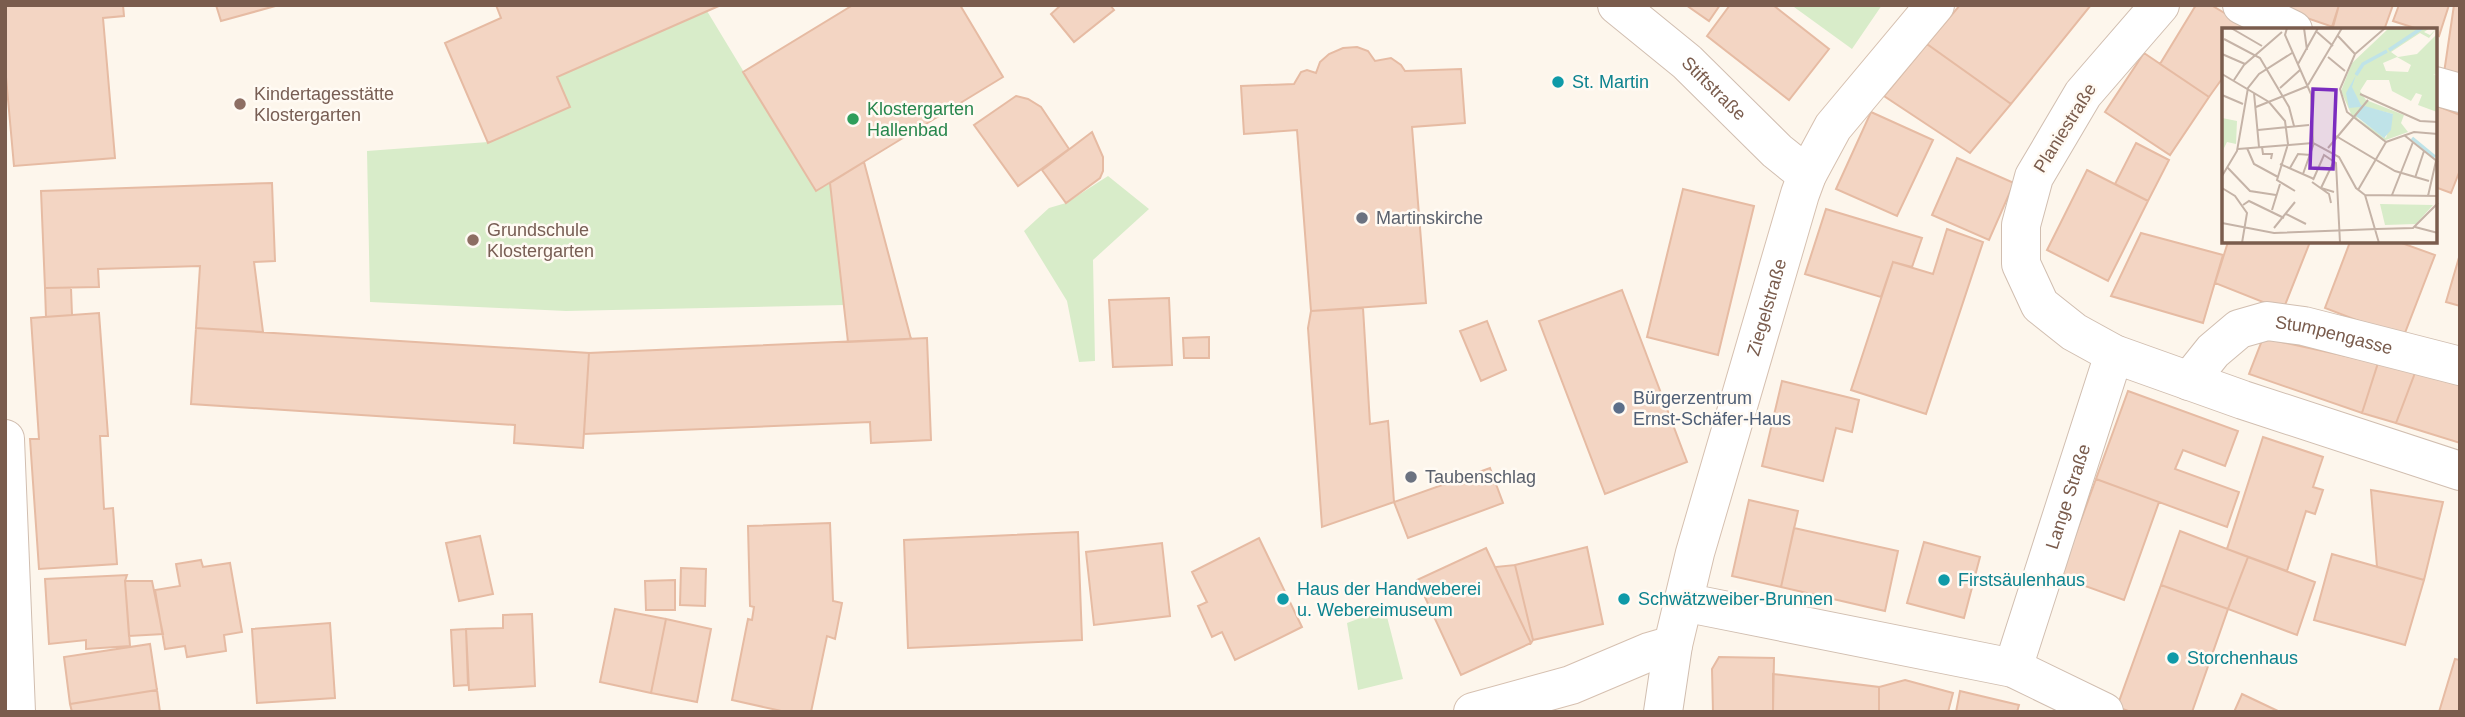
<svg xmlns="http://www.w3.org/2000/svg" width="2465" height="717" viewBox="0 0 2465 717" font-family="Arial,sans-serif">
<rect width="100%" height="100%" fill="#fdf6ec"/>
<path fill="#d8ecc9" d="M1796 5H1882L1852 49 1794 7Z
M707 11 816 191 830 183 844 305 566 311 370 302 367 151 488 142 557 77Z
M1108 176 1149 209 1093 260 1095 361 1079 362 1067 301 1024 231 1049 208 1066 203Z
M1385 609 1403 679 1358 690 1347 623Z"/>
<path fill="#f3d5c3" stroke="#e6bba3" stroke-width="2" d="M5 5H123L124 16 103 18 115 158 14 166 5 66Z
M216 5H279L221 21Z
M496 5H721L557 77 570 107 488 143 445 43 501 18Z
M853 5H960L1003 77 816 191 743 72Z
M1061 5H1110L1114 10 1074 42 1051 14Z
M1686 5H1720L1709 21Z
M1730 5H1773L1829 49 1789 100 1707 36Z
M1960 5H2091L2011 104 1927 44Z
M2196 5H2211L2253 30H2224V76L2209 97 2160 64Z
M2269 5H2339L2333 27Z
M2339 5H2393L2384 30H2331Z
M2399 5H2449L2439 36 2435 34V30H2421L2393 21Z
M2454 5 2460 6V75L2444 73Z
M1927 44 2011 104 1970 153 1884 96Z
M1357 47 1368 51 1375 61 1391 58 1401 65 1405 71 1461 69 1465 123 1412 127 1426 303 1311 311 1297 130 1244 134 1241 86 1294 84 1301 72 1307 70 1316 73 1320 62 1329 54 1343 48Z
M2144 53 2209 97 2170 155 2105 112Z
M1016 96 1028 99 1041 107 1069 149 1018 186 974 125Z
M2435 105 2460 115V170L2451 193 2435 187Z
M1871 112 1933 140 1897 216 1836 189Z
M1092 132 1103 157V171L1100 178 1066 203 1042 170Z
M2136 143 2169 160 2148 201 2115 184Z
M1957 158 2014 183 1989 240 1932 215Z
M864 162 911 339 848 342 830 183Z
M2087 170 2148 201 2108 281 2047 250Z
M272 183 275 261 254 262 263 332 196 328 200 266 98 269 99 287 45 288 41 191Z
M1683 189 1754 206 1718 355 1647 337Z
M1826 209 1922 238 1912 267 1893 262 1881 297 1805 274Z
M1947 229 1983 242 1926 414 1851 390 1893 262 1933 274Z
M2141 233 2223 255 2203 323 2111 296Z
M2228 242H2310L2283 310 2215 283Z
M2350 242H2399L2435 255 2403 338 2325 308Z
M2460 254V306L2446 302Z
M45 288H71L72 315 46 317Z
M1622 290 1687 462 1605 494 1539 321Z
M1169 298 1172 365 1113 367 1109 300Z
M1363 308 1370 424 1388 421 1394 502 1322 527 1308 328 1311 311Z
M99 313 108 436H100L104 509 113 508 117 564 39 569 30 439H39L31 318Z
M1487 321 1506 370 1481 381 1460 331Z
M196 328 589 353 583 448 514 443 515 425 191 404Z
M1209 337V358H1184L1183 338Z
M927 338 931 440 871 443 870 422 584 434 589 353Z
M2263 338 2378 363 2362 413 2249 374Z
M2378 363 2415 373 2396 423 2362 413Z
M2415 373 2460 385V443L2396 423Z
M1782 381 1859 400 1852 432 1836 428 1823 481 1762 466Z
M2128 391 2238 431 2225 466 2183 450 2175 469 2239 492 2227 527 2096 479Z
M2263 437 2323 457 2313 487 2323 490 2315 514 2306 511 2287 571 2227 549Z
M1490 468 1503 503 1408 538 1394 502Z
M2096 479 2159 502 2124 600 2060 577Z
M2371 490 2443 502 2424 580 2377 567Z
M1749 500 1798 511 1781 587 1732 576Z
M830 523 833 601 842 603 835 639 827 636 811 712H786L732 700 748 619 752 620 754 607 750 606 748 526Z
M1794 528 1898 551 1885 611 1781 587Z
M2180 531 2248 557 2228 609 2161 585Z
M1078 532 1082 640 908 648 904 540Z
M480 536 493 594 459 601 446 543Z
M1259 538 1302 627 1235 660 1222 632 1212 637 1198 606 1207 602 1192 572Z
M1924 542 1980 557 1964 618 1907 603Z
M1162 543 1170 616 1094 625 1086 552Z
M1587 547 1603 624 1533 640 1515 565Z
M1486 548 1531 643 1461 675 1417 580Z
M2332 554 2424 580 2405 645 2314 620Z
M2248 557 2315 582 2297 635 2228 609Z
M201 560 203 567 230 563 242 632 224 635 226 651 187 657 185 646 165 649 155 590 180 586 176 564Z
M1515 565 1533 640 1531 643 1495 567Z
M681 568 706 569 705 606 680 605Z
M127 575 125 581 130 646 86 649V640L49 644 45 579Z
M675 580V610H646L645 581Z
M125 581H152L163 634 129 636Z
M2161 585 2228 609 2192 712H2131L2117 707Z
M615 609 666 619 651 693 600 682Z
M532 614 535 686 469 690 466 629 503 628V615Z
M666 619 711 629 697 702 651 693Z
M330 623 335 698 257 703 252 629Z
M466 629 468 685 454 686 451 630Z
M150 644 157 690 70 704 64 657Z
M1719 657 1774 658 1773 712H1713L1712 669Z
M2455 659 2460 660V712H2439Z
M1773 674 1879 687V712H1773Z
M1905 680 1953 693 1948 712H1879V687Z
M157 690 160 712H72L70 704Z
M1960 691 2019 705 2017 712H1956Z
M2242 694 2280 712H2234Z"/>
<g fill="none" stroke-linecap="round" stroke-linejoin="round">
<g stroke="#d1beb0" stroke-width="40">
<g id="street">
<path id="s1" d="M1617 5 1687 62 1777 151 1807 175"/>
<path d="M2160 5 2083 94 2034 177 2021 225V264L2040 305 2074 332 2114 354 2243 400 2460 471"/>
<path d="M2242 5 2293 30"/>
<path d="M2435 86 2460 93"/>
<path id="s2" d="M2189 381 2213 351 2239 329 2267 321 2304 326 2460 366"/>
<path d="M5 439 16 712"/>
<path d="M1683 602 2013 668 2104 712"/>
<path id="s3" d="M2013 668 2114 354"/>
<path d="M1663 712 1673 645"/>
</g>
</g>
<g stroke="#d6c0b0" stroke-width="40">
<g id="secondary">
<path id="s4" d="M1473 712 1571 685 1649 652 1673 645 1695 553 1800 194 1807 175 1833 127 1935 5"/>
</g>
</g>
<use href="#street" stroke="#fff" stroke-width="38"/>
<use href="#secondary" stroke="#fff" stroke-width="38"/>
</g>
<g fill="#0f9aa8" stroke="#fffaf3" stroke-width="2.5">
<circle cx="1558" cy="82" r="7"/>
<circle cx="1944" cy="580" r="7"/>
<circle cx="1283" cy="599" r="7"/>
<circle cx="1624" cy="599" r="7"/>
<circle cx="2173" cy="658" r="7"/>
</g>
<g fill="#8d6e63" stroke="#fffaf3" stroke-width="2.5">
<circle cx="240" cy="104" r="7"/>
<circle cx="473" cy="240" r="7"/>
</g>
<circle fill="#2e9e5b" stroke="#fffaf3" stroke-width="2.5" cx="853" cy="119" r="7"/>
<g fill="#6b7280" stroke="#fffaf3" stroke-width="2.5">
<circle cx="1362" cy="218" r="7"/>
<circle cx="1411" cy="477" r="7"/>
</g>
<circle fill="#5c6f8a" stroke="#fffaf3" stroke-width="2.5" cx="1619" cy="408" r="7"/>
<g text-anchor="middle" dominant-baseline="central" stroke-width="5" stroke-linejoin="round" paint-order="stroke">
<g font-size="18" fill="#0d838f" stroke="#fffaf3" text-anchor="start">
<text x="1572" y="82">St. Martin</text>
<text x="1958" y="580">Firstsäulenhaus</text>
<text x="1297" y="589">Haus der Handweberei<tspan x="1297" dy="21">u. Webereimuseum</tspan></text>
<text x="1638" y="599">Schwätzweiber-Brunnen</text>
<text x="2187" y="658">Storchenhaus</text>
</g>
<g font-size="18" fill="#7a5c4d" stroke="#fffaf3">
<text stroke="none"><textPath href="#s1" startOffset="128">Stiftstraße</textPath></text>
<text transform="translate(2065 128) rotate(-58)">Planiestraße</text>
<text stroke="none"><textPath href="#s4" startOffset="562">Ziegelstraße</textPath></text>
<text stroke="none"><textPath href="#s2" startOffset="170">Stumpengasse</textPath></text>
<text stroke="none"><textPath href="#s3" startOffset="180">Lange Straße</textPath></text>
</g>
<g font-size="18" fill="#785e54" stroke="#fffaf3" text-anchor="start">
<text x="254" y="94">Kindertagesstätte<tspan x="254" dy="21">Klostergarten</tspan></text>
<text x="487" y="230">Grundschule<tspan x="487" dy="21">Klostergarten</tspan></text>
</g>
<g font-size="18" fill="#27864d" stroke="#fffaf3" text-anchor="start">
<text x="867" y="109">Klostergarten<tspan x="867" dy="21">Hallenbad</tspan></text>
</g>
<g font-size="18" fill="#5b616d" stroke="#fffaf3" text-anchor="start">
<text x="1376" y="218">Martinskirche</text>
<text x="1425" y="477">Taubenschlag</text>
</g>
<g font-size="18" fill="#4e5e75" stroke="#fffaf3" text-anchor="start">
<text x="1633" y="398">Bürgerzentrum<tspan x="1633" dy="21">Ernst-Schäfer-Haus</tspan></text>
</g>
</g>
<g transform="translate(2222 28)">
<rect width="215" height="215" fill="#fdf6ec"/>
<path d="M167 0H208L202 4 208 7 215 0 207 10 198 5 169 24 176 29 195 26 215 6V47L211 46 215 48V84L196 77 200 67 194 65 189 73 170 63 167 52H145L138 63 144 72 182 87 179 95 186 104 161 113 130 88 119 63 130 35ZM175 29 189 37 186 44 164 43 161 35ZM143 79 171 86 164 110 135 90ZM0 90 15 93 14 116 5 114 0 124ZM158 176 211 177 194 196 163 197Z" fill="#d8ecc9" fill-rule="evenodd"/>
<path d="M134 47 130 59 139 77 171 86 169 102 162 110 134 88 138 79 127 80 124 65Z" fill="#bfe3e8"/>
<path fill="none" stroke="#bfe3e8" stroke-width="3.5" d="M167 22 200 0M134 47 141 36 165 23M190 110 213 129"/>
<path fill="none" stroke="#c5b3a7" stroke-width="2" d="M9 0 40 18M65 0 63 7 89 66 91 115 117 129 134 160 143 167 157 215M82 0 85 22M163 0 133 26 118 61 125 84 164 114M95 4 111 18M116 8 133 26M2 11 38 30 67 79 72 98M0 26 23 36M106 29 123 43M76 36 96 0M0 46 47 74 63 93 66 116 55 152 73 163M12 52 22 37 60 4M86 57 120 0M58 60 78 42M32 65 37 119M138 66 198 93 216 94M0 67 21 76M34 79 86 58M36 102 87 97M182 107 216 134M114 108 173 143 207 153M164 114 192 104 216 106M40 119 41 126H50L49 131M25 120 32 136 56 149M106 120 146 72M16 121 91 115M58 136 92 151M5 139 28 163 54 167M68 140 76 126 89 127M81 146 92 115M0 148 15 123 26 60 37 46 70 25M193 150 202 123M91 152 102 127 114 135 118 215M90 154 107 166 109 175M0 160 13 168 25 185 20 215M136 162 164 114M112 164 99 160 112 133M143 167 216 168M170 167 191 114M206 168 214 133M21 177 27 173 62 190M50 182 58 156M64 186 84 196M0 195 52 205 155 201M193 199 216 205M52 200 73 174M155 201 191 200 216 175"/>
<path fill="#7b2cbf" fill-opacity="0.15" stroke="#7b2cbf" stroke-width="3.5" d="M91 61 114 62 111 141 88 140Z"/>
<rect width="215" height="215" fill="none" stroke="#7a5c4d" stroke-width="3.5"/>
</g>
<rect width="2465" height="717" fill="none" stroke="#7a5c4d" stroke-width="14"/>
</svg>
